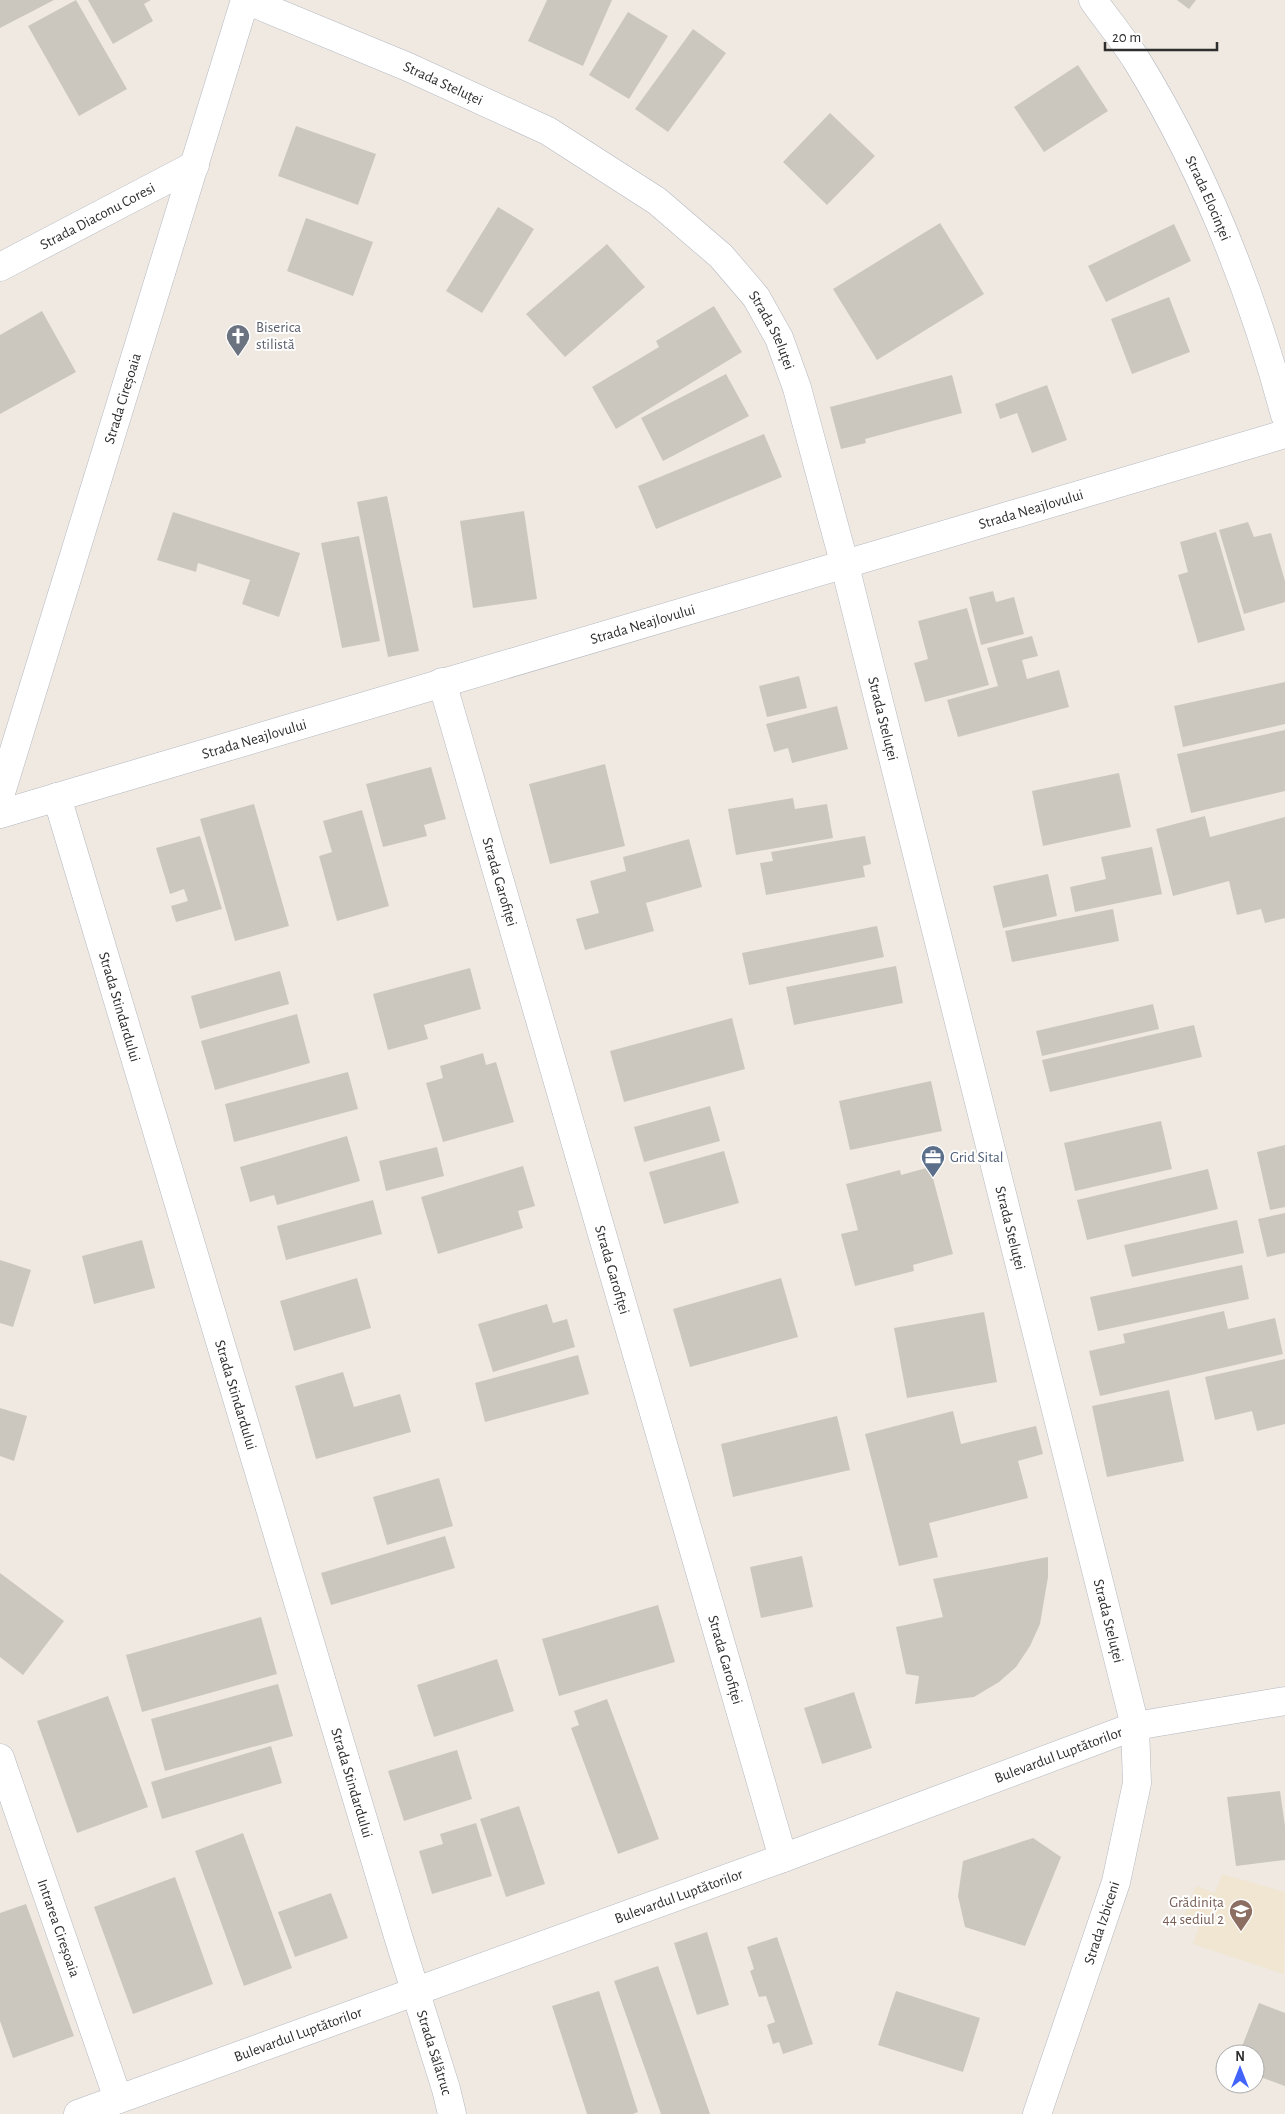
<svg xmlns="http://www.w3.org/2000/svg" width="1285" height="2114" viewBox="0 0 1285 2114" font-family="'Alegreya Sans',sans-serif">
<rect width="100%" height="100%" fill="#efe9e1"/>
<path fill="#f0e6d1" d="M1222 1874 1285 1892 1284 1974 1193 1944 1201 1921 1184 1916 1196 1886 1215 1893Z"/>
<path fill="#cbc7bf" d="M0 0H54L0 28Z
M76 0 127 89 79 116 28 26Z
M88 0H151L144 4 153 21 113 44Z
M547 0H612L583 66 528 41Z
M1177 0H1196L1189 9Z
M628 12 668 36 629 99 589 75Z
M693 29 726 53 668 132 635 109Z
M1078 65 1108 111 1044 152 1014 107Z
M830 113 875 156 827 205 783 162Z
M296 126 376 154 358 205 278 176Z
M498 207 534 229 482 313 446 291Z
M306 218 373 242 353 296 287 271Z
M940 223 984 294 877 360 833 289Z
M1174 224 1191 261 1106 302 1088 266Z
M607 244 645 287 565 357 526 314Z
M1169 297 1190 352 1132 374 1111 319Z
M714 306 742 352 616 429 592 387 659 347 656 341Z
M42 311 76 372 0 414V335Z
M726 374 749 416 663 461 641 418Z
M952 375 962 413 865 439 866 443 841 449 830 407Z
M1047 385 1067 440 1032 453 1017 413 1000 419 995 404Z
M764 434 782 477 656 529 638 486Z
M387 496 419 651 388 657 357 502Z
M524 511 537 599 473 608 460 521Z
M173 512 300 553 279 617 242 604 250 580 198 563 196 572 157 560Z
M1248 522 1254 537 1271 533 1285 581V602L1244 614 1219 530Z
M1216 532 1245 630 1198 643 1178 575 1188 572 1180 542Z
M359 536 380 641 342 648 321 543Z
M993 591 996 602 1014 597 1024 634 981 645 969 597Z
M967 608 989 685 925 702 914 663 928 659 918 621Z
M1032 636 1038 656 1022 660 1027 679 1059 670 1069 707 958 737 947 700 998 686 987 648Z
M799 676 807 708 767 717 759 686Z
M1285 682V724L1183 747 1174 706Z
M837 706 848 749 792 763 788 748 774 752 766 724Z
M1285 730V791L1191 813 1177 754Z
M605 764 625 846 550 864 529 784Z
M431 767 446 819 424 825 427 836 383 847 366 784Z
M1119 773 1131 827 1043 846 1032 791Z
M793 798 795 809 827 804 833 838 736 855 728 809Z
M254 804 289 926 235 941 200 819Z
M362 810 389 906 337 921 319 856 332 852 323 821Z
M1205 816 1210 837 1285 817V918L1265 923 1261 909 1237 915 1229 881 1173 896 1156 829Z
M200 836 222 909 176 922 171 906 188 901 184 889 170 894 156 848Z
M865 836 871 864 863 866 865 877 766 895 760 863 773 861 771 852Z
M689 839 702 887 646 903 654 931 585 950 576 919 599 913 590 881 626 871 623 857Z
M1152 847 1162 894 1075 912 1070 887 1106 879 1101 857Z
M1048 874 1057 916 1003 928 993 886Z
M1113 909 1119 941 1012 962 1005 931Z
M877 926 884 957 749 985 742 953Z
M896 966 903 1003 794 1025 786 987Z
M470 968 481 1009 424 1025 428 1039 388 1050 373 994Z
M280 971 289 1004 200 1029 191 996Z
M1153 1004 1159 1029 1042 1056 1036 1031Z
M297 1014 310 1063 215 1090 201 1041Z
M732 1018 745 1069 624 1102 610 1051Z
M1194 1025 1202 1057 1050 1092 1042 1060Z
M483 1053 486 1065 496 1062 514 1122 443 1142 426 1083 443 1078 440 1066Z
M348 1072 358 1109 234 1142 225 1104Z
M931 1081 942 1131 850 1150 839 1101Z
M710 1106 720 1141 644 1162 634 1127Z
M1161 1121 1172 1169 1075 1191 1064 1143Z
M347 1136 360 1181 277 1205 274 1195 250 1202 240 1167Z
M1285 1145V1207L1270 1210 1257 1152Z
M437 1147 444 1176 386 1191 379 1161Z
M724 1151 739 1203 664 1224 649 1172Z
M523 1166 535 1206 518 1211 523 1228 438 1254 421 1197Z
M930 1167 953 1254 913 1265 914 1271 855 1286 841 1234 858 1230 846 1184 900 1170 901 1175Z
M1208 1169 1218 1209 1087 1240 1077 1200Z
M373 1200 382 1234 286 1260 277 1226Z
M1285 1213V1253L1267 1257 1258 1219Z
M1237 1220 1244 1253 1132 1277 1124 1245Z
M142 1240 155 1288 94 1304 82 1256Z
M0 1260 31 1270 13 1327 0 1323Z
M1242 1265 1249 1299 1098 1331 1090 1297Z
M357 1278 371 1328 294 1351 280 1301Z
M781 1278 798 1337 690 1367 673 1309Z
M547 1304 553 1323 567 1319 575 1347 493 1372 478 1324Z
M1224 1311 1228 1329 1275 1318 1283 1354 1100 1396 1089 1351 1125 1343 1123 1334Z
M984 1312 997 1382 907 1398 894 1328Z
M578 1355 589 1394 485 1422 475 1383Z
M1285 1359V1424L1257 1431 1252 1411 1215 1420 1205 1377Z
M343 1372 354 1407 400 1394 411 1432 316 1459 295 1386Z
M1169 1390 1184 1461 1107 1477 1092 1406Z
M0 1408 27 1416 14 1461 0 1456Z
M953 1411 961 1444 1036 1426 1043 1454 1018 1461 1028 1498 929 1523 938 1557 899 1566 865 1434Z
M837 1416 850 1470 733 1497 721 1444Z
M439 1478 453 1526 387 1545 373 1497Z
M445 1536 455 1568 331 1605 321 1573Z
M802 1556 813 1607 761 1618 750 1567Z
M1048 1557V1577L1040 1624 1030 1646 1016 1667 999 1682 974 1697 915 1704 919 1676 906 1674 896 1627 943 1617 933 1579Z
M0 1573 64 1621 23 1675 0 1657Z
M658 1605 675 1662 559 1696 542 1639Z
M261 1617 277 1674 142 1712 126 1655Z
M497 1659 514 1711 434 1737 417 1685Z
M278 1684 293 1736 165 1771 151 1719Z
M854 1692 872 1748 822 1764 804 1708Z
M108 1696 148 1807 77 1833 37 1721Z
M607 1699 659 1839 618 1854 571 1728 579 1725 574 1711Z
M271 1746 282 1783 162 1819 151 1782Z
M457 1750 472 1799 404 1821 388 1771Z
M1280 1791 1285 1826V1860L1236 1866 1227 1797Z
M519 1806 545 1884 506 1897 480 1819Z
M476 1823 492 1876 432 1894 419 1851 443 1844 440 1834Z
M243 1833 292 1968 244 1986 195 1851Z
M1033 1838 1061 1857 1025 1946 965 1927 958 1896 963 1861Z
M175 1877 213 1984 133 2014 94 1907Z
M331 1893 348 1938 295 1957 278 1912Z
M26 1904 74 2036 13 2058 0 2021V1913Z
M707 1932 729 2005 697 2015 674 1943Z
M777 1937 813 2044 783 2054 779 2042 773 2044 767 2025 775 2022 766 1996 759 1997 750 1971 754 1969 747 1947Z
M658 1966 710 2114H661L614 1981Z
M599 1991 638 2112 633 2114H587L552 2006Z
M896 1991 980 2018 963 2072 878 2045Z
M1259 2003 1285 2013V2086L1255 2075V2054H1239Z"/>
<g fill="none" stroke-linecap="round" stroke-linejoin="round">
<g stroke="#b4b7c1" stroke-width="29">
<g id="minor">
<path id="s1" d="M246 0 408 67 548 131 657 201 721 256 756 297 779 338 797 388 845 566 1135 1726 1137 1783 1116 1882 1037 2114"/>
<path id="s2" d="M1093 0C1107 20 1124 40 1137 61 1204 170 1252 292 1285 415"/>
<path id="s3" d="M0 267 195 165"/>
<path id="s4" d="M442 682 783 1858"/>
<path id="s5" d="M0 796 245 0"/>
<path id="s6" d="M57 797 398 1936 446 2089 452 2114"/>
<path id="s7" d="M0 814 1285 434"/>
<path id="s8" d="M0 1758 118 2099"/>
<path id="s9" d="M78 2114 783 1858 1135 1726 1285 1701"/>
</g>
</g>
<use href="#minor" stroke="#fff" stroke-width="28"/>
</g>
<defs>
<g id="church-pin" transform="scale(1.25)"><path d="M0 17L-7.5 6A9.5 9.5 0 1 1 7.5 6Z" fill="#6b7280" stroke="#fff"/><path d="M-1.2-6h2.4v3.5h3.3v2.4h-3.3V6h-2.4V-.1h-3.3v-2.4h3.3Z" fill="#fff"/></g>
<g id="office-pin" transform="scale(1.25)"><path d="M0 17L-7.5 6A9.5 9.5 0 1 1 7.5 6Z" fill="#5c6f8a" stroke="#fff"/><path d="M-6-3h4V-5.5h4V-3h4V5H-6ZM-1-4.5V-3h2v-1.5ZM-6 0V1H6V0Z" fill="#fff"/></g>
<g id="school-pin" transform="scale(1.25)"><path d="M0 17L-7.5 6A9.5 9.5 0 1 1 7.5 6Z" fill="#8d6e63" stroke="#fff"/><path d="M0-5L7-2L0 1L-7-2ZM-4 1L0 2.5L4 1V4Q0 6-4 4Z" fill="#fff"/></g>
</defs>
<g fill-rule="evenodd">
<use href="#church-pin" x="238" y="336"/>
<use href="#office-pin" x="933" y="1157"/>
<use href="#school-pin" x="1241" y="1911"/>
</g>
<g text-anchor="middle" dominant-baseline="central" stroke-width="4" stroke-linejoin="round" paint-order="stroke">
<g font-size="15" fill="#2e2e2e" stroke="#fff">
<text stroke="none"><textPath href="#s1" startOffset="214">Strada Steluței</textPath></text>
<text stroke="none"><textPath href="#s2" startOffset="230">Strada Elocinței</textPath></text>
<text stroke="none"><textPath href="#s3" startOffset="110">Strada Diaconu Coresi</textPath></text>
<text stroke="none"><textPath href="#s1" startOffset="634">Strada Steluței</textPath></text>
<text stroke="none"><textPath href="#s5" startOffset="416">Strada Cireșoaia</textPath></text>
<text stroke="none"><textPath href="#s7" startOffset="1075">Strada Neajlovului</textPath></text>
<text stroke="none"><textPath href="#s7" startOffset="670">Strada Neajlovului</textPath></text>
<text stroke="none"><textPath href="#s1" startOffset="1039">Strada Steluței</textPath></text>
<text stroke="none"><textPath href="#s7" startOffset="265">Strada Neajlovului</textPath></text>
<text stroke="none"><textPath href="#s4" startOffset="208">Strada Garofiței</textPath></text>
<text stroke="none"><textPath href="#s6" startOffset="219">Strada Stindardului</textPath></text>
<text stroke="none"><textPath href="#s1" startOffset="1564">Strada Steluței</textPath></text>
<text stroke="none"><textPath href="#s4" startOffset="612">Strada Garofiței</textPath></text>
<text stroke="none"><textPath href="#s6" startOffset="624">Strada Stindardului</textPath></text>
<text stroke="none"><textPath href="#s1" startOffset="1969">Strada Steluței</textPath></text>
<text stroke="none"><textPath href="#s4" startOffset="1018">Strada Garofiței</textPath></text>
<text stroke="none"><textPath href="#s9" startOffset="1044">Bulevardul Luptătorilor</textPath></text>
<text stroke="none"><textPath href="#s6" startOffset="1029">Strada Stindardului</textPath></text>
<text stroke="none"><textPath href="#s9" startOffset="639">Bulevardul Luptătorilor</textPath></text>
<text transform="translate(1102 1923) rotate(-72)">Strada Izbiceni</text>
<text stroke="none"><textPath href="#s8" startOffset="180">Intrarea Cireșoaia</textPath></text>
<text stroke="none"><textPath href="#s9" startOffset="234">Bulevardul Luptătorilor</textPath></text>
<text stroke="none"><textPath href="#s6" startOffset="1311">Strada Sălătruc</textPath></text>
</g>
<g font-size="15" fill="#5b616d" stroke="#fff" text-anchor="start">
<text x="256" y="327">Biserica<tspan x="256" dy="17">stilistă</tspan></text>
</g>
<g font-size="15" fill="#4e5e75" stroke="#fff" text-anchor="start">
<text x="950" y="1157">Grid Sital</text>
</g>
<g font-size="15" fill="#785e54" stroke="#fff" text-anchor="end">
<text x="1224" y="1902">Grădinița<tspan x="1224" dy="17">44 sediul 2</tspan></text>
</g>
</g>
<g transform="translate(1240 2069)"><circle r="24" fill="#ffffff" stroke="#ababab"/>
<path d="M0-4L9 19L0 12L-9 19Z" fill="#4264fb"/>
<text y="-8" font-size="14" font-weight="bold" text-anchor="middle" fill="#2e2e2e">N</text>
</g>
<path d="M1105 42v8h112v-8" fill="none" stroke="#2e2e2e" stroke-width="2.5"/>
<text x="1112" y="42" font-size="15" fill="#2e2e2e" stroke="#ffffff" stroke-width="4" paint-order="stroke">20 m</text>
</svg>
